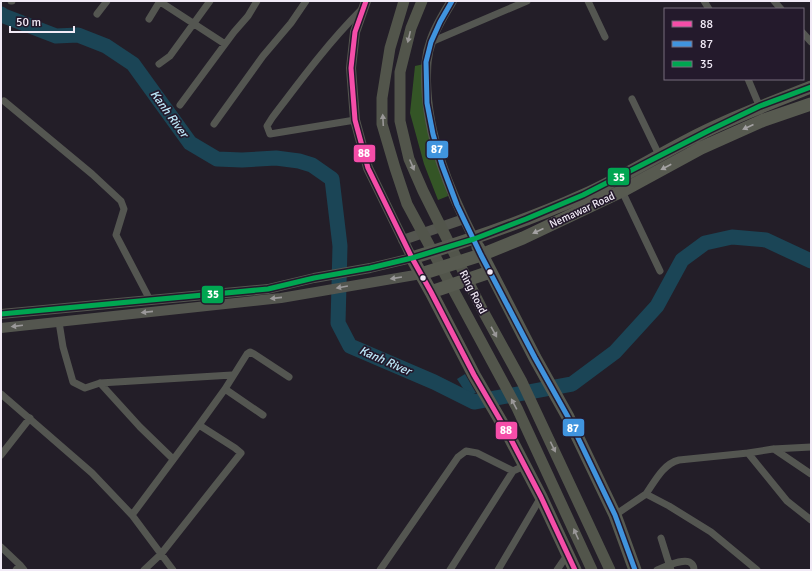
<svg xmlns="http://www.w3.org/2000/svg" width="812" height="571" viewBox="0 0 812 571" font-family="Signika,sans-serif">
<rect width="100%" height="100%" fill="#231e28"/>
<path fill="#345526" d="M424 64 432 129 448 196 438 200 424 164 410 113 415 66Z"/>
<path fill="#1b4556" d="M465 374 476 393 468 396 457 379Z"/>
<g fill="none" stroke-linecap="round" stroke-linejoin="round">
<path stroke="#1b4556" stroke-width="15" d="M1 14 4 16 56 36 78 35 106 46 133 64 190 143 217 159 242 160 276 158 299 161 312 165 332 179 340 246 338 323 350 346 434 382 474 402 572 384 615 352 657 306 682 260 705 243 732 237 766 240 811 261"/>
<path stroke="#545651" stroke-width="7" d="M11 1H12
M159 1 225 44
M588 1 605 37
M704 1 709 9
M774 1 781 9
M97 14 107 1
M149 19 160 1
M803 33 811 42
M431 42 527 1
M159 64 170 56 210 1
M748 79 761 110
M632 99 660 157
M4 101 92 174 121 201 124 209 116 235 150 300
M180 105 234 32 248 16 257 1
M355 120 270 134 267 126 272 118C300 81 328 43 361 10
M214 124 263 56 291 23 306 1
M622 191 660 271
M59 322 63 347 73 382 85 388 100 383 232 375
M100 383 140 427 173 459
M225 389 263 415
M1 394 92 473 132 515 173 570
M199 425 225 389 247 354 250 352 254 354 289 377
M774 449 811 474
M748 453 773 449 811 447
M1 455 30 418
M646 494C655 481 663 464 679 460L748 453 787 501 811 520
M132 515 199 425 235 448 241 453 161 554 144 570
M615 515 646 494 669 506 711 532 757 570
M661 538 671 570
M1 547 20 565
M16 570 20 565 24 570
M380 570 458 457 466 451 477 453 513 471
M450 570 513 471 524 466
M498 570 541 497
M557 570 568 554
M657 570C665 567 686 556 692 564 693 565 694 568 694 570"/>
<path stroke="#54564f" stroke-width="10" d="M452 1C444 14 435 28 431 42 426 55 426 68 426 81 427 137 449 190 474 239
M403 240 464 219
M1 314 268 289 314 278 370 268 412 258 368 168 355 120 351 68 355 32 366 1
M1 328 281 298 421 274"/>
<path stroke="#52554b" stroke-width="11" d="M404 1 390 48 382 98V124L395 168 407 204 517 408 592 570
M422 1 411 28 400 72V121L409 159 423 191 483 311 522 382 610 570"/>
<path stroke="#575a50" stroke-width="13" d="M478 247 535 358 568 417 615 515 635 570
M421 274 481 255 523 238 622 191 701 148 764 120 811 104
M431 292 490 272
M575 570 541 497 506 430 474 375 431 292 412 258C470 240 527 221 582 196 620 179 655 157 692 138 730 118 771 103 811 87"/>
<g stroke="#241a2c" stroke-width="8">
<path id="bus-1" d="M366 1 355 32 351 68 355 120 368 168 412 258 431 292 474 375 506 430 541 497 575 570"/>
</g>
<g stroke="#241a2c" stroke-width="8">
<path id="bus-2" d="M452 1 440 22 431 42 426 62 427 103 433 134 442 165 457 205 481 255 535 358 568 417 615 515 635 570"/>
</g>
<g stroke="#241a2c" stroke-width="8">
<path id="bus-3" d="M1 314 268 289 314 278 370 268 412 258 474 239 526 219 583 195 710 130 760 106 811 87"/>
</g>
<use href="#bus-1" stroke="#f54da8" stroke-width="5"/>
<use href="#bus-2" stroke="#4094de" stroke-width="5"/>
<use href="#bus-3" stroke="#00a651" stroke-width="5"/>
</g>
<defs><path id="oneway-solid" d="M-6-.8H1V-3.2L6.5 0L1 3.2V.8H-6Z"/></defs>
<g fill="#9a9898">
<use href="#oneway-solid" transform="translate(409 37) rotate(103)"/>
<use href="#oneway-solid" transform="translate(383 120) rotate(-93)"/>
<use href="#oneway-solid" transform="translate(412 165) rotate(67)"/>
<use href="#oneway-solid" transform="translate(494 332) rotate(61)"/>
<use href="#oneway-solid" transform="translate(514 404) rotate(-118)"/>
<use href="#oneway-solid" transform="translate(553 447) rotate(64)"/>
<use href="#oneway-solid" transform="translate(576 534) rotate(-114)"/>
</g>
<g fill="#a4a2a3">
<use href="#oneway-solid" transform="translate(748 127) rotate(156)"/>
<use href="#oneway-solid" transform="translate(666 167) rotate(152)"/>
<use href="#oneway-solid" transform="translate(538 231) rotate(156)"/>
</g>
<g fill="#9b999a">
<use href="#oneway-solid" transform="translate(396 278) rotate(171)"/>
<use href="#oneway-solid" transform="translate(342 287) rotate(170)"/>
<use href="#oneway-solid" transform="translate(276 298) rotate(174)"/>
<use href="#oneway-solid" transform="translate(147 312) rotate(174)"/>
<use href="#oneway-solid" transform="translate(17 326) rotate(173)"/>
</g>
<g fill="#f1eaf6" stroke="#241a2c" stroke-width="1.5">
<circle cx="490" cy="272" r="3.5"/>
<circle cx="423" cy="278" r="3.5"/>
</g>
<g text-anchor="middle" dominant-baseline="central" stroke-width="3.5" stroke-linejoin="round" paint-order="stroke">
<g font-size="11" fill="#f1eaf6" stroke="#241a2c">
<text transform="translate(582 210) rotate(-25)">Nemawar Road</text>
<text transform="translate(473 292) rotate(63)">Ring Road</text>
</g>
<g font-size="12" font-style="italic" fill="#bde8f9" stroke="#241a2c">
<text transform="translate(169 114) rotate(54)">Kanh River</text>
<text transform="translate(385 361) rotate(24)">Kanh River</text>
</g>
</g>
<g stroke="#241a2c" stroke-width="1.5">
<rect x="426" y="140" width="23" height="19" rx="4" fill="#4094de"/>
<rect x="353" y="144" width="23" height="19" rx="4" fill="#f54da8"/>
<rect x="607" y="167" width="23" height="19" rx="4" fill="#00a651"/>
<rect x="201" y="285" width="23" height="19" rx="4" fill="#00a651"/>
<rect x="562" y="418" width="23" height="19" rx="4" fill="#4094de"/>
<rect x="495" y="421" width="23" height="19" rx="4" fill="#f54da8"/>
</g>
<g font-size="11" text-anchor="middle" font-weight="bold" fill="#fff">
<text x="437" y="153">87</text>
<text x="364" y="157">88</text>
<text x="619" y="181">35</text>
<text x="213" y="298">35</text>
<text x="573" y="432">87</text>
<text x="506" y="434">88</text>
</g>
<rect width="812" height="571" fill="none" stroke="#f1eaf6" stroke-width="4"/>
<rect x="664" y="8" width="140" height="72" fill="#241a2c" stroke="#766d7d"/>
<rect x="672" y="21" width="20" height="6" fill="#f54da8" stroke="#766d7d"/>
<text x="700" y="28" font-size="12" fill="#f1eaf6">88</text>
<rect x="672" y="41" width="20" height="6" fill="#4094de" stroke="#766d7d"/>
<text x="700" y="48" font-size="12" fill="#f1eaf6">87</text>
<rect x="672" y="61" width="20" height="6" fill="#00a651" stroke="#766d7d"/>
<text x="700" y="68" font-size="12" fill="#f1eaf6">35</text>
<path d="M10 26v6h64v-6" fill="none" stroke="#f1eaf6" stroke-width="2"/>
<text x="16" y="26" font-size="12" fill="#f1eaf6" stroke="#241a2c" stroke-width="3" paint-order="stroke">50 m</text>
</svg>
